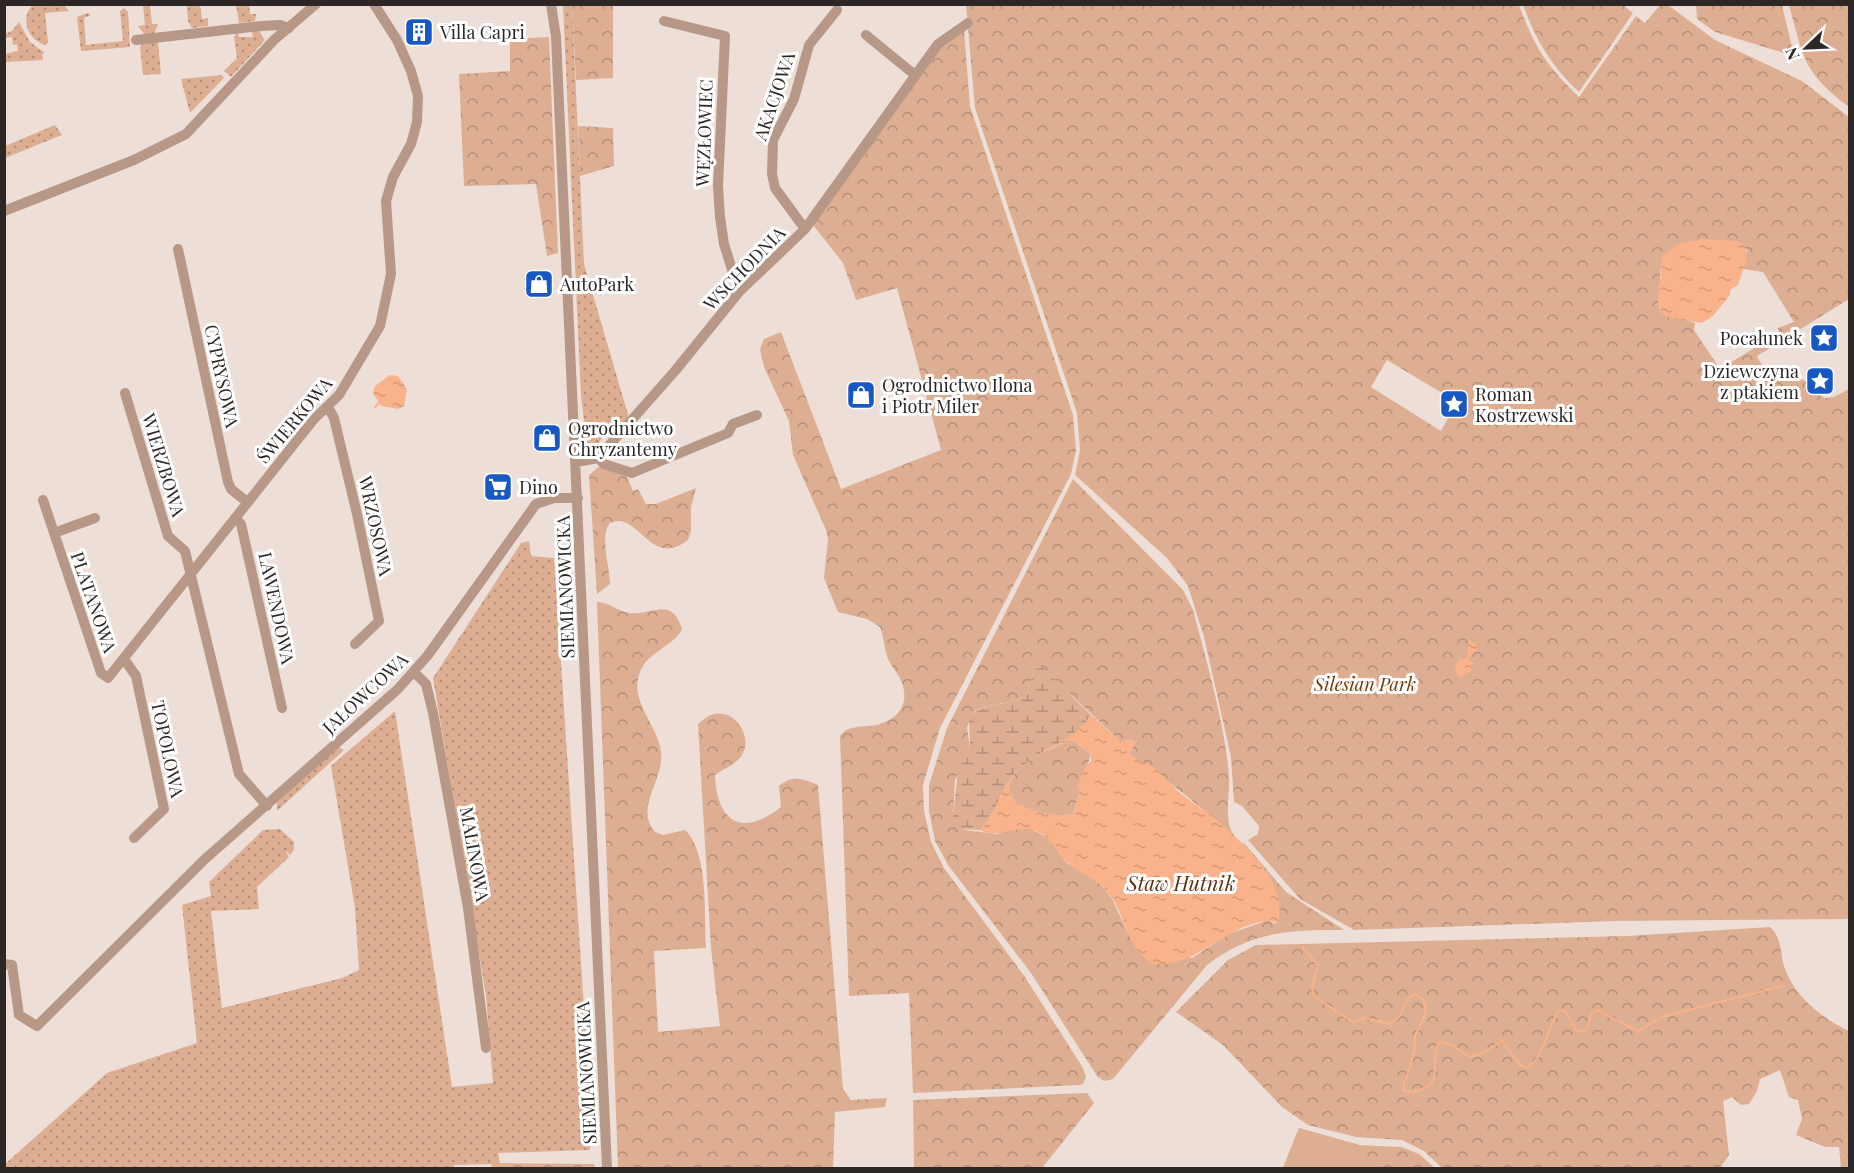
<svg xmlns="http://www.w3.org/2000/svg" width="1854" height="1173" viewBox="0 0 1854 1173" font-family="'Playfair Display',serif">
<defs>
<pattern id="green-dots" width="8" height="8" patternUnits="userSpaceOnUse" patternTransform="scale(1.5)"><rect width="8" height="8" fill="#deae93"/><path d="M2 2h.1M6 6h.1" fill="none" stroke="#b48e78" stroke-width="1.8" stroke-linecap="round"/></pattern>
<pattern id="forest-crowns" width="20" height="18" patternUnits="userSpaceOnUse" patternTransform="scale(1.5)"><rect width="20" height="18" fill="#deae93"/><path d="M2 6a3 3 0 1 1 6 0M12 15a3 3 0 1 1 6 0" fill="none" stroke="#b48e78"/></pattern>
<pattern id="wetland-marsh" width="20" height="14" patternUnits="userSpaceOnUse" patternTransform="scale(1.5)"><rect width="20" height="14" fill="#deae93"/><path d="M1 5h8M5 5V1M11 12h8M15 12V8" fill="none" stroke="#b48e78"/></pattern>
<pattern id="water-ripples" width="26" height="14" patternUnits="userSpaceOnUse" patternTransform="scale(1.5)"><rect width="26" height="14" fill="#f9b289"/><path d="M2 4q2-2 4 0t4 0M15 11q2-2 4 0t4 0" fill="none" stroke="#d69976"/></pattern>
</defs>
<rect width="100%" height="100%" fill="#eddfd7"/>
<path fill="url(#green-dots)" d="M34 4 64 5 69 11 45 13 48 43 45 45C27 40 19 16 34 4Z
M143 5H150L152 24H158L154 34 145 35 138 26 145 25Z
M187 5H200L202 19 208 18V26L192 28 188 21Z
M236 5H249L250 14H256L255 21 239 23Z
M563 5H572L584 264 629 418 616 433 610 429 599 442 603 447 597 453 591 452 587 447 581 395Z
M124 8 128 12 130 47 81 51 77 17 88 13 91 15 84 18 86 45 123 41 120 11Z
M19 22 30 42 45 53 42 54 43 60 5 62V54L18 51 17 44 13 45 12 37 5 38V34L12 31Z
M251 31H259L265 40 231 77 224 71 237 58 234 37 238 32 239 37H253Z
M155 42 158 43 161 74 143 75 140 47 143 43Z
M222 75 224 78 190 113 181 79Z
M55 125 62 135 5 158V146Z
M529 541 531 556 554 558 586 1038 590 1150 498 1153 500 1164 454 1165 453 1168H5L4 1165 107 1073 197 1043 182 905 211 896 209 882 263 830 280 829 294 842V850L290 855 285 850 289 857 257 887 259 909 211 911 222 1008 342 978 359 970 355 908 331 766 395 711 452 1087 493 1083 486 996 433 678 521 543Z
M338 747 344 750 277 811V802Z"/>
<path fill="url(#forest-crowns)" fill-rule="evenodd" d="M572 5H613V78L576 80Z
M966 5H1519C1535 48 1546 65 1579 97L1636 16 1645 23 1660 5H1668L1715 40 1802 81 1849 117V299L1757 356C1766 379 1790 371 1807 382 1814 387 1816 395 1825 398L1834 397 1849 389V919L1615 921 1354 930 1300 899 1248 840 1258 834 1259 826 1242 806 1234 802 1231 757 1204 637 1188 586 1167 558 1075 475 1080 450 1077 413 975 108ZM1741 243 1747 250 1743 269 1763 272 1794 322 1778 328 1779 333 1720 369 1694 330 1695 323 1661 312C1656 303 1660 291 1660 280 1658 232 1708 243 1741 243ZM1387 360 1457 402 1441 431 1371 387Z
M1523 5H1627L1625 7 1633 13 1579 92C1552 67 1535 39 1523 5Z
M1696 5H1782L1794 56 1715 32 1697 19Z
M1789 5H1849V107C1803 72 1804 59 1789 5Z
M964 30 970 106 1073 415 1076 450 1071 474 940 728 923 785 924 811 931 842 944 868 1025 977 1083 1068 1086 1077 1083 1084 1079 1085 913 1093 909 993 849 996 840 736C847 726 858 727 869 726 893 724 911 708 902 683 899 674 892 668 888 659 884 648 884 638 880 627L867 619 838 612 824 578 828 540 826 530 793 455 789 421 764 367 760 349 764 339 781 332 841 489 941 450 897 288 856 300 843 263 813 225 939 47Z
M549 37 558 253 547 256 536 184 464 186 459 74 510 71V39Z
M578 126 613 128 614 166 580 176Z
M600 466 626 475 633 491 638 489 646 504H656L696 488 691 507V531L688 540C650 570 638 509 610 523 599 536 610 567 610 584L597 594 589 475Z
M1073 479 1183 590 1193 610C1206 659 1226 728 1229 777 1230 794 1223 824 1235 836L1234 838 1227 829 1148 765 1139 762 1129 754 1137 740 1120 741 1040 666 1034 670 1025 696C1009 705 990 702 974 712L967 727 970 749 955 780 953 817 965 830 997 834 1017 827 1031 829 1048 838 1067 863 1100 883 1112 899 1131 939 1192 958 1229 934 1268 920 1275 924 1279 919C1279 885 1266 868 1242 845L1244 843 1286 892 1344 930C1290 930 1251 931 1207 965L1113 1079 1104 1081 1097 1076 1031 973 948 865 935 841 929 811V785L947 728Z
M597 602C609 602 617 611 629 613 652 616 671 595 682 629 673 648 646 651 639 675 630 703 659 726 661 753 664 780 634 808 655 832L663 835 685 830C709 852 704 916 706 948L654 951 658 1032 720 1026 711 948 698 724C702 721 708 715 714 714 736 709 753 737 742 755 737 764 723 769 715 775 717 824 743 837 781 807L779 786C791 775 803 778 818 785L843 1089 851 1100 887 1098 885 1107 835 1112 833 1168H618Z
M1072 740 1091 754 1073 814C1053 818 993 809 1013 776 1024 758 1054 748 1072 740Z
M1770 927C1782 938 1780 952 1784 966 1794 997 1822 1018 1849 1031V1168H1841L1839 1147H1825L1796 1135 1802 1119 1798 1100 1789 1097 1780 1070 1760 1079 1757 1091 1749 1104 1741 1105 1732 1097 1723 1101 1729 1155 1720 1168H1442L1424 1151 1402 1140 1356 1137 1308 1125 1282 1107 1223 1045 1176 1012 1228 960 1256 945 1627 936Z
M1087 1093 1094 1103 1042 1168H914L913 1100Z
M1299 1128 1359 1145 1401 1147 1419 1154 1435 1168H1283Z
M491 1163 594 1164 595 1168H492Z"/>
<path fill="url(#wetland-marsh)" d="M1040 665 1091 715C1074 742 1043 747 1020 768 1000 785 999 812 980 830L960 829 955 826 953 817 958 771 970 749 969 717C986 701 1006 707 1025 696L1034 670Z"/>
<path fill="#deae93" d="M1299 1128 1359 1145 1376 1168H1283Z"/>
<path fill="url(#water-ripples)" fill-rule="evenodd" d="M1703 239 1737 241 1745 246 1747 258 1738 285 1730 290V295L1712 317 1702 323 1667 317 1661 312 1658 303 1662 257 1678 244Z
M390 375 398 376 407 389 404 406 398 409 381 406 373 393 375 386Z
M1469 640 1477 645V649L1468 659 1473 662 1471 671 1461 677 1456 673 1455 666 1459 660 1467 658Z
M1091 715 1120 741 1137 740 1129 754C1138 761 1148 763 1157 770 1167 778 1174 789 1184 796 1218 820 1291 874 1278 922 1273 923 1270 920 1265 921 1223 927 1197 968 1152 964 1128 948 1127 921 1112 898 1097 876 1083 877 1066 861 1058 854 1054 843 1045 836 1020 818 1003 842 980 830 999 812 1000 785 1020 768 1043 747 1074 742 1091 715ZM1072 740 1091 754V761L1085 767 1078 785 1079 795 1073 814C1053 818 993 809 1013 776 1024 759 1054 747 1072 740Z"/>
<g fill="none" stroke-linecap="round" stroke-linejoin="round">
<path stroke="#f9b289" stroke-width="2" d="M375 407 379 403
M1303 947 1318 966 1312 988 1314 996 1352 1022 1365 1018 1390 1024 1399 1017 1409 997 1416 994C1437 1007 1418 1025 1415 1037 1414 1042 1415 1047 1414 1051 1412 1062 1408 1074 1404 1084V1090C1411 1093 1416 1092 1423 1089 1444 1081 1428 1056 1440 1042L1452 1045 1470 1057 1483 1053 1502 1041 1520 1065 1527 1068C1544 1058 1548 1026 1559 1010L1565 1011 1577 1032 1587 1030 1591 1014 1597 1010 1638 1031 1662 1017 1782 986"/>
<path stroke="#b79887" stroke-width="10" d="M551 4 556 37 607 1168
M664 21 725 36 718 186 720 217 724 244 739 292
M866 35 915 75
M136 40 261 26 280 25 289 28
M4 211 134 160 186 134 274 40 316 4
M805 229 775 188 772 174 773 140 794 99 809 45 837 10
M178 249 228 482 231 489 247 502
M125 393 168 536 185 551 239 774 267 806
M328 407 334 418 357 514 378 616 379 621 355 644
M598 458 604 464 632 473 728 433 733 424 757 415
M577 462 598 458 675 371 739 292 805 229 938 44 968 23
M43 500 101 673 108 678 314 419 339 395 380 326 391 274 386 201 393 177 411 144 417 122 418 96 411 71 397 40 374 4
M235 518 241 524 282 708
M54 533 95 518
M124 659 136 676 164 809 134 838
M414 672 426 684 433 713 468 908 486 1048
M4 964 12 965 19 1015 37 1026 205 859 398 689 428 655 536 504 554 498H578"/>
</g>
<defs>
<g id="building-square" transform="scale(1.5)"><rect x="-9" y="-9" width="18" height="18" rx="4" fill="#1858c3" stroke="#fff"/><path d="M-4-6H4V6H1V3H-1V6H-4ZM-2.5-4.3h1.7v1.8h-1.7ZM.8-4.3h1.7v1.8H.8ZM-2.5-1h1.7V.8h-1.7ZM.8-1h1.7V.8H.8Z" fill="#fff"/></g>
<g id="shop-square" transform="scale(1.5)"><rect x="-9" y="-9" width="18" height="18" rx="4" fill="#1858c3" stroke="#fff"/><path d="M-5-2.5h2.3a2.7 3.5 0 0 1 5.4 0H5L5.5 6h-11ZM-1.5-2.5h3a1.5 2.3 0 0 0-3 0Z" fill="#fff"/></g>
<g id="sight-square" transform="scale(1.5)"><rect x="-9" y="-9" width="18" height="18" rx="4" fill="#1858c3" stroke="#fff"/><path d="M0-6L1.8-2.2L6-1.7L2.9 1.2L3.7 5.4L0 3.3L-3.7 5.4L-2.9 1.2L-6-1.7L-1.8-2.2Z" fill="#fff"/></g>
<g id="supermarket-square" transform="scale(1.5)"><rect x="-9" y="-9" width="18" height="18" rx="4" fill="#1858c3" stroke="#fff"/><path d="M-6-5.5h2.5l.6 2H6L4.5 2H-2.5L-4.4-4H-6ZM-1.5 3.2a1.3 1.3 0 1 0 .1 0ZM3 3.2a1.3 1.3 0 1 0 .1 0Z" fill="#fff"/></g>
</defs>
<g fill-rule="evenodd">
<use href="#building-square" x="419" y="32"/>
<use href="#shop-square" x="539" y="284"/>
<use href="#sight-square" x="1824" y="338"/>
<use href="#sight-square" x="1820" y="381"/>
<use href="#shop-square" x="861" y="395"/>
<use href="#sight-square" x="1454" y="404"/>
<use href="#shop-square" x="547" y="438"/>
<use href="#supermarket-square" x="498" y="487"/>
</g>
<g text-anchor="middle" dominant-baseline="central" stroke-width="6" stroke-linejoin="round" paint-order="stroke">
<g font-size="18" fill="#2c2724" stroke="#fff" text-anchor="start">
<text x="440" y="32">Villa Capri</text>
<text x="560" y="284">AutoPark</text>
<text x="1803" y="338" text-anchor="end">Pocałunek</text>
<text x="1799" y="371" text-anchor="end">Dziewczyna<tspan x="1799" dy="21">z ptakiem</tspan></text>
<text x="882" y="385">Ogrodnictwo Ilona<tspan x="882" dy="21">i Piotr Miler</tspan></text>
<text x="1475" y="394">Roman<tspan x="1475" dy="21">Kostrzewski</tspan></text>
<text x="568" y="428">Ogrodnictwo<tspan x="568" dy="21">Chryzantemy</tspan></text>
<text x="519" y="487">Dino</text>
</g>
<g font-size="18" fill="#2c2724" stroke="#fff">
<text transform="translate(774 96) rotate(-71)">AKACJOWA</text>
<text transform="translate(704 133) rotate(-88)">WĘZŁOWIEC</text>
<text transform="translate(744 268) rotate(-46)">WSCHODNIA</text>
<text transform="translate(222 376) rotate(78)">CYPRYSOWA</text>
<text transform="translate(294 420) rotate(-50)">ŚWIERKOWA</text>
<text transform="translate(164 465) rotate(73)">WIERZBOWA</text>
<text transform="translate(376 526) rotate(78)">WRZOSOWA</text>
<text transform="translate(565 587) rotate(-92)">SIEMIANOWICKA</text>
<text transform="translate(94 602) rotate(71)">PLATANOWA</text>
<text transform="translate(277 608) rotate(78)">LAWENDOWA</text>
<text transform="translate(365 693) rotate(-43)">JAŁOWCOWA</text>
<text transform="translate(168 749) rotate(78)">TOPOLOWA</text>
<text transform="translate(475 854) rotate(80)">MALINOWA</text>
<text transform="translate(586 1073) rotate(-93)">SIEMIANOWICKA</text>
</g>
<g font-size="18" font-style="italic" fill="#743605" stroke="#fff">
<text x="1365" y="684">Silesian Park</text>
</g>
<g font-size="20" font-style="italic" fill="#5c2f12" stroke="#fff">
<text x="1181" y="882">Staw Hutnik</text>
</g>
</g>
<rect width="1854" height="1173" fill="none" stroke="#2c2724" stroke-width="12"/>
<g transform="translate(1806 48) rotate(247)" stroke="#ffffff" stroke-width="4.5" paint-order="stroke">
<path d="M0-4.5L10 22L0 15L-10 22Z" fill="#2c2724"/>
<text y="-9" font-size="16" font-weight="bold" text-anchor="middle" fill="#2c2724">N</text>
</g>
</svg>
